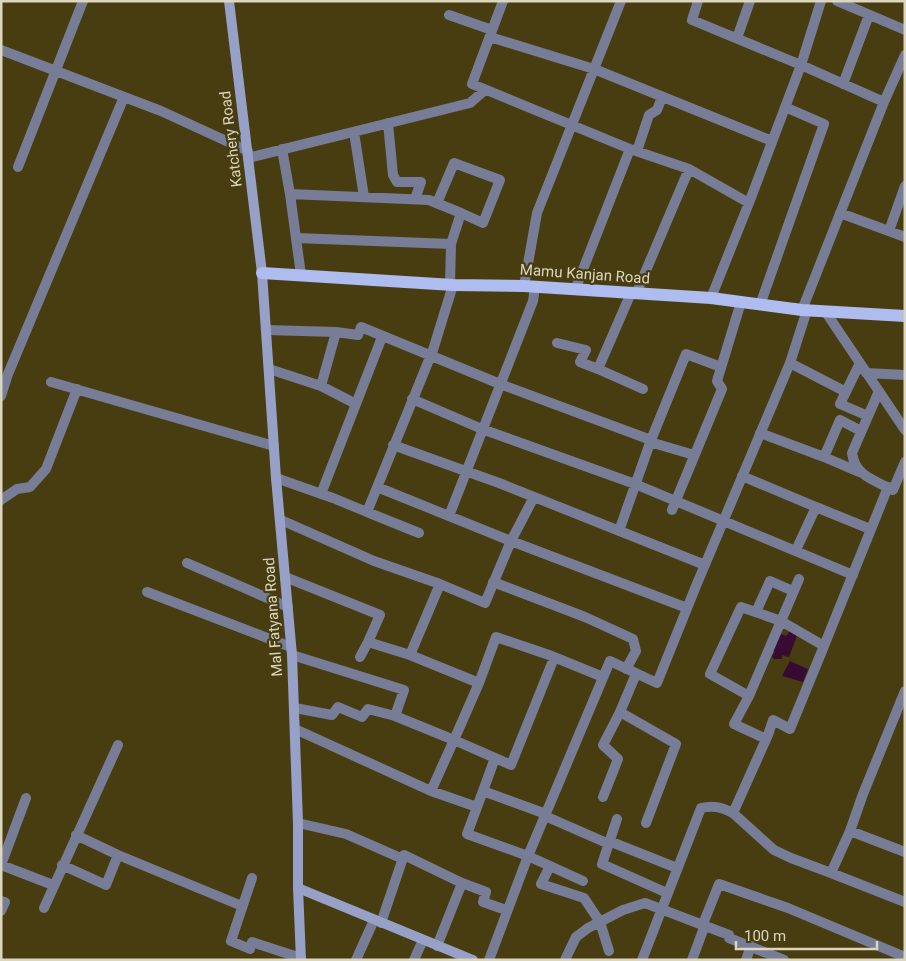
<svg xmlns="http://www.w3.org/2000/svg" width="906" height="961" viewBox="0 0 906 961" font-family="Roboto,sans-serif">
<rect width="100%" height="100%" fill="#483d11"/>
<path fill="#380c32" d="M790 631 797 636 789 657 782 655V659H774L772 656 775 652 770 648 781 634 786 636Z
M790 661 808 669 803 682 782 676Z"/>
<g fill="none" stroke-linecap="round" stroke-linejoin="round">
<path stroke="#777d97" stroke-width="10" d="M503 1 472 84 630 149 689 169 749 203 711 298
M698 1 692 20 801 65 884 102
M837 1 905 30
M449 15 492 30
M490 37 594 69 772 141
M737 38 750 1
M1 50 161 111 248 151
M843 84 869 15
M388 123 393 175 397 182H421L415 199
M354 132 364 197
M282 149 290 194 301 275
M637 151 649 115 657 110 662 97
M248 158 470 103 485 90
M18 167 83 1
M290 194 429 200 461 213 451 244 450 284
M437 203 454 163 500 180 483 223 461 213
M749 203 801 65 821 1
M840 213 905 237
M889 231 905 186
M296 238 451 244
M524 286 537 213 621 1
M575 290 630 149
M631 293 598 369 643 389
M636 294 689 169
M760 305 824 124 785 107
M802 310 884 102 905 55
M825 311 905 430
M266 330 336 332 321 386
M336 332 358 335 361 327 500 384 651 440
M557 343 586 350 580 362 598 369
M790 363 846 392
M860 363 840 404 868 416
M269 369 321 386 356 404
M866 373 905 375
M51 382 274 446
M879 391 852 453C855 476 874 480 893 490L905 462
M1 396 8 374 124 97
M412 399 482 429 635 484 853 575
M760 433 824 457 859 472
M650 442 694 455
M393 445 499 483 705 565
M824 457 840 420 861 431
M742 476 816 507 796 550
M276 478 333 498 367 512
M321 494 382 337
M534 497 511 541 687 608
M1 500 17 489 30 487 46 469 77 389
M816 507 870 529
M672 510 722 389 717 381 741 302
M449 516 533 301 535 287
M281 520 374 561 440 584 485 603 511 541 377 487
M619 531 651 440 686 354 721 367
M419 533 367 512 433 350 453 285
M187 563 288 607
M285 577 380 615 368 642 410 655
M799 579 781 621 824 646 790 729 773 720 768 735 733 813 774 850 791 858 831 873
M493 582 585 617 633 639 636 651 626 669
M440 584 410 655 479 683 496 637 549 655 603 677
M147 592 291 647
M741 607 781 621 749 696 710 674Z
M756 612 770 581 793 591
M824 646 888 487
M292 655 404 690 395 716 368 709 362 717 338 707 332 715 295 708
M360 657 368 642
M905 691 863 794 850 831 905 852
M749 696 734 724 766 739
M620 712 636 674
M395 716 454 740 479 683
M295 729 431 791 454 740 511 765 554 658
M431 791 477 807
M483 791 495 758
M603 797 618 759 603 745 620 712 676 744 646 823
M26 798 1 865 53 885
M546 814 483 791 467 834 528 856 550 866 541 884 584 898 600 922 609 951
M545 816 609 844
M617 819 602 864 667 893
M298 823 346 834 403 859
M850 831 831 873 905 902
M609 841 677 868
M118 855 242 906
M62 865 106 885 118 855 76 835
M550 866 583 881
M252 878 231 941 250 949 252 942 301 958
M462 883 486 892 483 902 506 910
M1 901 5 902 1 911
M44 908 118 745
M381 923 404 855 462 883 437 946
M703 924 719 884 788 908 905 957
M356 960 374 920
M414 960 423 940
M489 960 528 856 610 661 657 683 696 586 790 363 807 310
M565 960 576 937 588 928 623 910 645 903 729 935V938L784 960
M642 960 701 808C713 805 721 807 733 813
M692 960 705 925
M746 960 751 946"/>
<path stroke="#97a1c8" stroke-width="10" d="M229 1 262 273 276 478 292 655 298 823V888L301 960
M298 888 473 960"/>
<path stroke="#afbcef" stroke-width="12" d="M262 273 453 285 524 286 711 298 802 310 905 316"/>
</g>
<g text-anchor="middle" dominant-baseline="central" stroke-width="4.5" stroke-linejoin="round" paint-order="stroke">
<g font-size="15" fill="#dcd6bf" stroke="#483d11">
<text transform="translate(231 139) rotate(-97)">Katchery Road</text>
<text transform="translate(585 274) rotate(4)">Mamu Kanjan Road</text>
<text transform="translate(273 617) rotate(-94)">Mal Fatyana Road</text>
</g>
</g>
<rect width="906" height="961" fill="none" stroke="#dcd6bf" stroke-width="5"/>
<path d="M736 941v8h141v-8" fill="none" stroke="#dcd6bf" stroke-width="2.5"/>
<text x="744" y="941" font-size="15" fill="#dcd6bf" stroke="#483d11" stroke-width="4" paint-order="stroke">100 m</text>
</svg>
